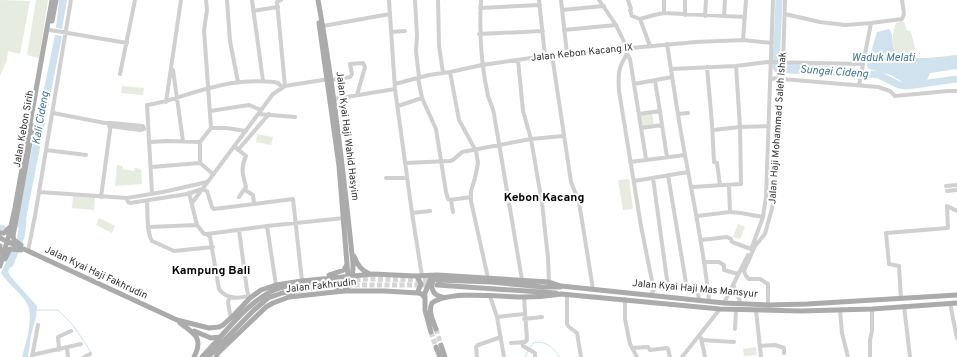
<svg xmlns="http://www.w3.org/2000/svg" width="957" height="357" viewBox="0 0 957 357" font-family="Overpass,sans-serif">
<rect width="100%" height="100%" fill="#fff"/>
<path fill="#e6ecdf" d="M0 0 30 1 20 54 8 51 7 60 0 76Z
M36 0H48L39 58 27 55Z
M901 21 904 22 907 30 911 32 915 48 913 55 899 54C889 48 893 32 896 23Z
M122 86 144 88 143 95 121 93Z
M652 113 654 125 643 127 641 115Z
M257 134 273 137 271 145 256 142Z
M117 165 123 166V169L134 171 135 168 141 169 142 184 115 186Z
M629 179 633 209 623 210 618 180Z
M73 196 95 197 94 210 72 208Z
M99 218 115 226 112 233 96 225Z
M738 224 745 227 740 239 733 237Z
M756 347 757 355 744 356 743 349Z"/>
<path fill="#cfe2ee" d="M59 0H67L62 29 56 28Z
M889 29C895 35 890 46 896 52 905 63 944 56 957 55V69L930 73 927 80 904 83 891 75 869 69 867 66 877 32Z
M55 35 62 36 24 229 16 227Z
M786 64 847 67V76L786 73Z
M9 255 14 257 8 272 11 277 37 306 36 317 31 335 28 357H22C26 342 35 315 26 302 19 291 8 284 1 273Z"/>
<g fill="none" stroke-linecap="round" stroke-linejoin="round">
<path stroke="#cfe2ee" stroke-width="1" d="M35 310H58L73 325 91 352
M530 348 533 343C546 340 552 347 560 357
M525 357 528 351"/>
<path stroke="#cfe2ee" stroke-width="7" d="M779 0 776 67 777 69 795 70
M838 71 879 75 899 85 907 86 957 79
M0 228 7 231
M10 264 21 237 23 221"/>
<path stroke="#d6d6d6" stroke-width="5" stroke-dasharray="5 2.5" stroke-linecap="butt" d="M333 281 369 279 433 280
M332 285H432
M436 329 441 345
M431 332 436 347"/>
<path stroke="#d0d0d0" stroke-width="4" d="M206 0 207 10 204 30 211 128
M227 0 230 41 238 82
M252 0 263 81
M281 0 277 2 285 86
M389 0 395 89 412 213 422 276
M415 0 417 35 416 51 419 77
M438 0 439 46 443 73
M481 0C479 33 481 64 488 96 490 102 493 108 494 114L522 280
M539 0 545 56
M561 0 567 54
M599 0 616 25 627 48
M628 0 631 9 630 10 632 16 640 19
M480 8 540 5
M562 10 604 6
M253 11 278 7
M664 13V0
M785 14 820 22 845 25 871 23 902 19 904 14 902 0
M685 15V0
M705 16 706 0
M724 16 725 0
M640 19 654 15 664 13 745 17
M640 19 650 46
M323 26 390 14
M50 30 127 43
M564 30 616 25
M391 32 405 31
M479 34 543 31
M743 40 746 0
M667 44C673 81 678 118 685 155 694 204 704 251 709 300
M626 52 630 59 646 159
M627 54C618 68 618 74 619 91L641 226 652 281 653 284 657 286 697 290 699 299
M552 55 571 182 579 202 593 289
M518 60 523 111 531 139 542 203 548 258 549 282
M707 67 712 124 714 162 717 163 720 185
M671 69 736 66 767 62 863 64
M173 70 183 141
M450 72 459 120 476 151 478 163 475 178 471 191V201L488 278
M120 74 135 0
M418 78 422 98 436 129 446 192 448 199 451 200 453 212
M771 79 777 78 782 79 878 87 890 91 895 96 948 91H957
M331 80 350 77 352 74 350 64 363 63 365 67 357 95
M395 84 429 75 450 72 482 65 545 56 696 42 743 40 772 43
M634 84 672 77
M859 85 871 23
M334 99 395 89
M166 102 181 0
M398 106 422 98
M210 111 249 105 261 110
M660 111 662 125
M53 113 105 123H111L143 126 144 129
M258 114 295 117
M639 114 660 111 655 81
M678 114 688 113
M109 126 140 130 144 129
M211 128 200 142V163L213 174
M211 128H226L246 131
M641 128 662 125 667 157
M713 130 740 127 769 126
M150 142 167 141 200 142
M234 146 246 156C240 168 243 175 246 187L239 197
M46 150 86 155
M238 150 269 114
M630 162 685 155
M405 163 450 161 453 160 462 152 531 139 563 136
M151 167 200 163
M668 175 687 289
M386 178H407
M653 178 668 287
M634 181 688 172
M729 185 730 212
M946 186 957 185
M692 187 741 184 740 127 736 66
M202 189 207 191 212 207 214 209 293 199 302 281
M245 190 253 195 254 203
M947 191 957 190
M39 192 127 198 163 192 207 182
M152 193 147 105C169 102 188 93 210 88 230 82 253 80 274 82L278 83 282 87
M189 193 197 225 204 234H207L210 237 219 289C226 299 237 299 248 296
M101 197 111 123
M127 198 128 202 130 203 187 194 202 189
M450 200 471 197
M147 201C148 213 146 231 152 241L174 251 213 247
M192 203 273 94 285 86 329 79
M412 213 430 211
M697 216 730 212 741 213 763 217
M267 226 276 285
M149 227 197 225
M239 230 247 290 249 297
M207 234 267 226 344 218
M701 240 727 237 731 239 732 242 751 249
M752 247 763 217 766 197 773 0
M28 251 35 216 71 0
M704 262H719L724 265V270L738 274
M733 284 741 304
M567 294V324L569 327 577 333 581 357
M651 294 657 286
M490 296 497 317 504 357
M230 297 228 302 230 314 233 317
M625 299V319L630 344 637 357
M901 299 899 266 889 264 886 233 948 228 947 206 957 211
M724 303 748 255
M950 303 957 338
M768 305V284L760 279H749L746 276 744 271 755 246 765 234 775 197 777 139 783 65 785 0
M904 306 910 357
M756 310 761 357
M840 310 842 333 848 357
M497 317 524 314
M524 319 542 317
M735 329 736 310
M701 338 705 357
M702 340 734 342
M522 342 523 346 535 353V357
M511 343 525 342 527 340 524 297
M760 346 775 345 784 348V353
M67 348 68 357
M632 348 648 347 650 350 667 348 668 349 670 357
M59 350 58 337 71 331
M32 355 81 344
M32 357 38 325
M84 357 90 354
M477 357 476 347 478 345 501 337
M682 357 720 309
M870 357V340L872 331V309"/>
<path stroke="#ababab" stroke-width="5" d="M318 0C334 87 344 176 353 264 353 275 352 284 344 291
M52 21 56 0
M319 23 339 166 348 276
M0 233H4L10 227
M0 238 177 320 209 328 219 327 223 325 234 315 250 298 261 290 276 285 302 281 373 274 415 276 437 275 549 282 561 286 724 303 768 305 807 304 957 295
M21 245 14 240 13 236 33 126
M0 246V253
M354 256C357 265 361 271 370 274
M5 259 10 249 21 250
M0 266 9 235 15 208 52 0
M329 275 344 270 347 264
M437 280 491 282 543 287H560
M437 285 556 293
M425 296V310L431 332
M180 323C194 333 204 338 194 357
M436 329C433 321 428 311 432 303 450 290 501 297 524 297 536 297 549 296 561 294L720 309 801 311 872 309 957 303
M194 331 211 338 220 337
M441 345 445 357
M436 347 440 357
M202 357C223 336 249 299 277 289 293 283 315 283 332 281
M208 357 254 310 268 298 282 293 332 285
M216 357 218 353 266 307 273 303 289 297 344 291H385L418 293 422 294 424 297"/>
<path stroke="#ababab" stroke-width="5" d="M435 277C429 286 432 295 442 297
M418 278 421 284 418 291
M335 279C339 283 340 286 337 290
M425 293 431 278"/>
</g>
<g text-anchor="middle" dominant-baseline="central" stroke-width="4" stroke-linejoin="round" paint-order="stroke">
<g font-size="10" fill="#333" stroke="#fff">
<text transform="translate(582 53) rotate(-6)">Jalan Kebon Kacang IX</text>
<text transform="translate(778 128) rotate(-86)">Jalan Haji Mohammad Saleh Ishak</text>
<text transform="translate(24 129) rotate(-80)">Jalan Kebon Sirih</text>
<text transform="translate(347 136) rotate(83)">Jalan Kyai Haji Wahid Hasyim</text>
<text transform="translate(96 273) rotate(25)">Jalan Kyai Haji Fakhrudin</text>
<text transform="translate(321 286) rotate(-6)">Jalan Fakhrudin</text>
<text transform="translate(695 289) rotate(5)">Jalan Kyai Haji Mas Mansyur</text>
</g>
<g font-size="11" font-style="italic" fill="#3f7597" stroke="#fff">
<text x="883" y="58">Waduk Melati</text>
<text transform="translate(834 72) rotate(4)">Sungai Cideng</text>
<text transform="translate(41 118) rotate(-80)">Kali Cideng</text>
</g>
<g font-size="12" font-weight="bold" fill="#000" stroke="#fff">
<text x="544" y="198">Kebon Kacang</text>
<text x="211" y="271">Kampung Bali</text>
</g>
</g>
</svg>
